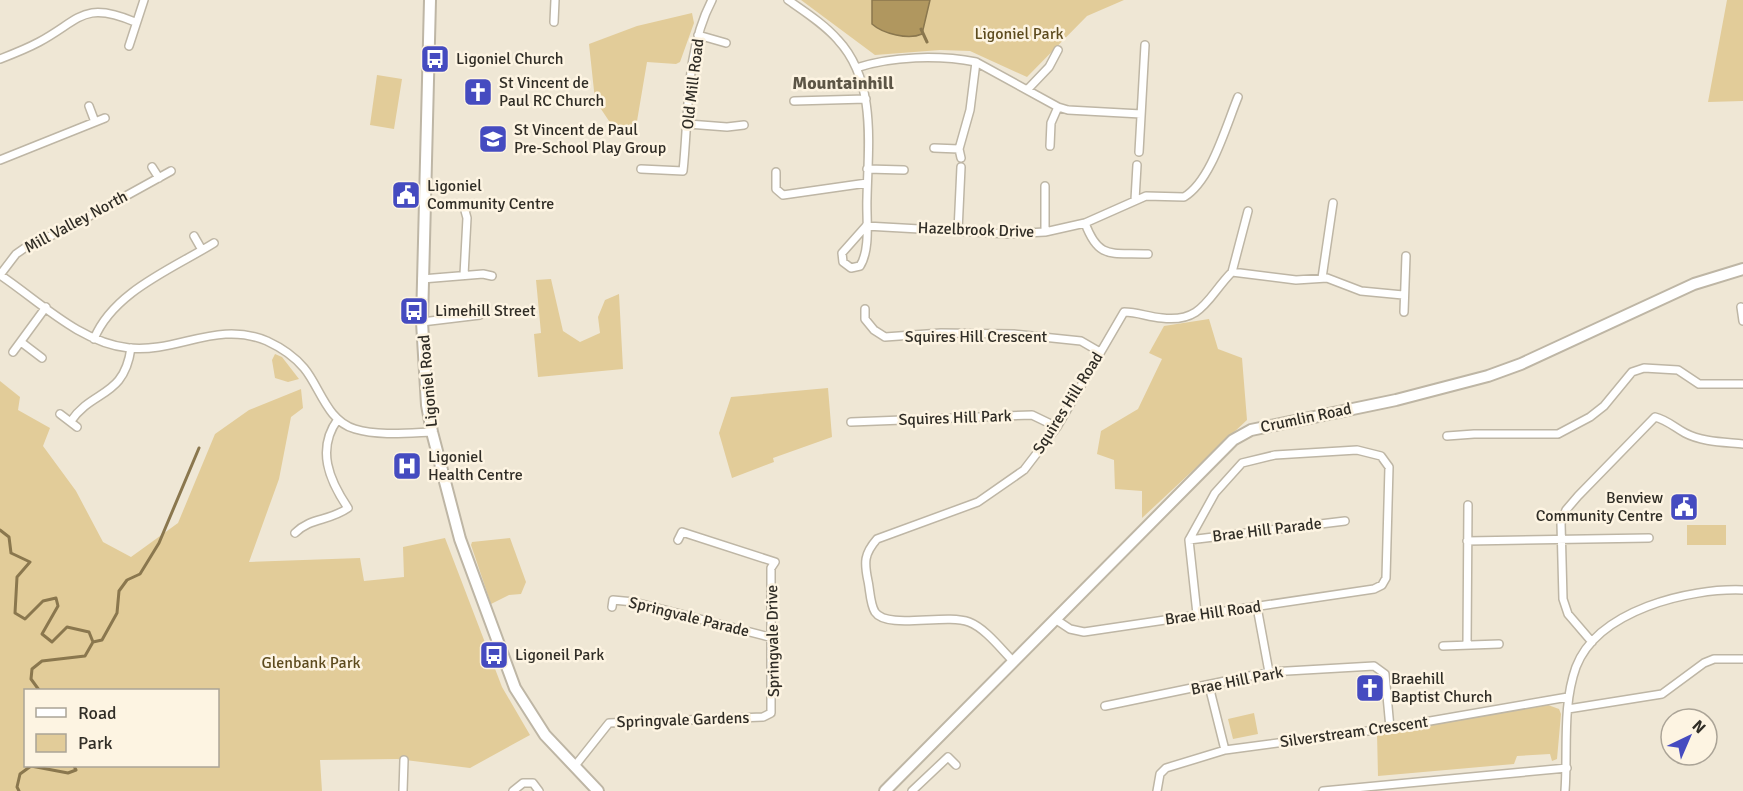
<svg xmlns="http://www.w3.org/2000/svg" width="1743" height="791" viewBox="0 0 1743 791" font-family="Signika,sans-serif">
<rect width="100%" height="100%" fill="#efe7d5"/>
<path fill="#e2cc99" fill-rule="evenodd" d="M801 0H1124L1087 16 1027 77 970 51 940 50 875 55Z
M1727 0H1743V101L1708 102Z
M692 13 694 23 680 62 676 64 647 62 636 127 626 135 609 121 595 100 589 44 637 26Z
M377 75 402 79 394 129 370 125Z
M551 279 563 331 580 342 600 333 598 317 605 300 619 294 623 369 538 377 534 334 541 333 536 280Z
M1209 319 1218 349 1242 358 1247 420 1142 518V491L1115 489 1114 460 1097 454 1101 431 1138 409 1162 359 1149 353 1164 326Z
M275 354 282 357 299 379 288 382 275 378 272 360Z
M0 381 20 397 18 410 50 428 43 446 76 491 103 542 131 557 178 523 215 434 249 410 301 389 303 408 291 417 279 479 249 562 360 558 364 581 404 577 403 547 445 538 502 687 530 735 470 768 397 759 320 760 322 791H0ZM26 690H218V766H26Z
M828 388 832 437 773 458 774 462 732 478 719 433 731 397Z
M1687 525H1726V545H1687Z
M510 538 526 582 521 594 509 595 491 604 471 545 472 542Z
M1548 705 1559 709 1561 714 1557 759 1552 761 1550 754 1517 756 1514 764 1378 776 1377 733Z
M1254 713 1258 734 1233 739 1228 719Z"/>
<path fill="#b0975f" stroke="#8a774e" stroke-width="1.5" d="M872 0H930L922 34C909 40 883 34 872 24Z"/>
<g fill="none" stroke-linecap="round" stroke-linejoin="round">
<path stroke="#8a774e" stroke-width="3" d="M921 29 927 42
M0 530 9 537 11 553 30 562 17 577 15 613 25 619 43 601 56 598 58 606 42 634 52 642 67 627 89 632 93 642
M93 642 102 640 117 613 119 591 127 580 140 574 159 543 199 448
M39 690 31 679 32 669 42 661 85 656 93 642
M19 791 17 787 20 774 31 766 68 773 76 770 74 766"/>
<g stroke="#beb6a5" stroke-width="10">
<path id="street" d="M788 0C805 12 824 24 838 40 877 82 868 146 867 198 866 217 871 249 860 266L851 268 843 262 842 253 866 226
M554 22 555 0
M698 35 726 43
M129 46 144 0
M0 59C13 54 26 49 39 42 80 20 83 0 135 22
M856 68C892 56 939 55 976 62
M1028 89 1049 67 1058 50
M794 101 866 99
M89 106 95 122
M1058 107 1068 110 1141 114
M688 124 727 127 744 125
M934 148 959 149
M1139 152 1145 45
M961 158 959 149 970 110 976 62 1058 107 1051 123 1050 146
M0 160 105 118
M152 167 159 178
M641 169 683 171C689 115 685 51 712 0
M867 169 904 170
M171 171 66 229 26 247 16 254 0 275C39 301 80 343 129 348 178 353 217 320 267 341 280 347 294 356 304 368 320 387 327 421 355 429 378 436 408 433 432 432
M776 172V189L783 195 867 183
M1045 186V232
M1135 200 1137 165
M464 207 467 218 464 275
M1085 223C1099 261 1112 252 1148 254
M866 226 1009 234 1045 232 1085 223 1146 196 1184 197C1211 181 1226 126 1238 97
M958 231 961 167
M194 236 202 250
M1232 272 1248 211
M1322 278 1333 203
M422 279 483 274 492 276
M1741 307 1743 321
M865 309V319L874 330 885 337 941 333 1014 334 1081 341 1100 352
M1404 312 1406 256
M422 322 480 315
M94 339C113 292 172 269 214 243
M21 342 42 358
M13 352 46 307
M60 414 77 427
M71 421C93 389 124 398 131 348
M851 422 1032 415 1057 427
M1447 436 1474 434H1558L1590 417 1604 406 1632 372 1644 368 1678 370 1699 384H1743
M295 533C311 517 328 522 348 508 329 480 316 449 338 419
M1189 540 1345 521
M1467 541 1649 538
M612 607 613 600 634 602 773 638
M1257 607 1269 672
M1055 619 1070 629 1084 632 1374 589 1382 585 1386 578 1389 467 1381 456 1357 450 1275 455 1242 463 1215 493 1189 540 1197 614
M1592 642 1568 614 1563 599 1561 523 1566 510 1578 496 1655 417C1667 420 1674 427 1685 433 1702 442 1724 442 1743 444
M1467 645 1468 505
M1443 646 1499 644
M1013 661C1001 649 985 628 969 622 946 613 887 630 875 612 870 604 870 590 868 581 864 562 864 554 877 539L978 502 1024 470 1057 427 1124 312C1138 312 1148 317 1162 318 1203 323 1208 296 1232 272L1296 280 1327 278 1361 291 1403 295
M1209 686 1225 750
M1105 706 1269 672 1374 666 1385 674 1390 728
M1568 709 1662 694 1704 663 1714 659H1743
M574 767 609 723 763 717 771 713V568L775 562 682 532 678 540
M403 791 404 760
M513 791 523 783H533L539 791
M912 791 948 757 956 765
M1157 791 1160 774 1166 768 1225 750 1390 728 1568 697
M1323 791 1567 768
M1565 791C1568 751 1562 706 1576 667 1598 610 1689 588 1743 590"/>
</g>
<g stroke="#beb6a5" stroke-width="14">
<path id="secondary" d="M430 0 422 322 427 405 432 432 460 539 515 688 545 735 598 791"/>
</g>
<g stroke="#beb6a5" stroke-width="14">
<path id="primary" d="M885 791 1233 440 1251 430 1396 400 1488 376 1521 364 1694 284 1743 269"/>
</g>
<use href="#street" stroke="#fff" stroke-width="7"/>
<use href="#secondary" stroke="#fff" stroke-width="10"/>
<use href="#primary" stroke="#fff" stroke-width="10"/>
</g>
<defs>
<g id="bus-square" transform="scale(1.5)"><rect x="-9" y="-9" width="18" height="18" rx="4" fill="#454bc0" stroke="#fdf4e2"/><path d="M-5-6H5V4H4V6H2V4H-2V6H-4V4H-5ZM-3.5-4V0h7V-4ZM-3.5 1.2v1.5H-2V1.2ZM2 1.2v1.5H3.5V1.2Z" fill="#fff"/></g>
<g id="church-square" transform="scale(1.5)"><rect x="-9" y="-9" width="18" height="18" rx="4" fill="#454bc0" stroke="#fdf4e2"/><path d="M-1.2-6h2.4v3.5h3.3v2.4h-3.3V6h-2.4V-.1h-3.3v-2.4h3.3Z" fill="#fff"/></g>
<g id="school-square" transform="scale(1.5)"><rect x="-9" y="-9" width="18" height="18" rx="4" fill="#454bc0" stroke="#fdf4e2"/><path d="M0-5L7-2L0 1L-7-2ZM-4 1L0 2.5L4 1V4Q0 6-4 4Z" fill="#fff"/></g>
<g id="civic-square" transform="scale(1.5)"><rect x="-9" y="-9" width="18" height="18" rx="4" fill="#454bc0" stroke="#fdf4e2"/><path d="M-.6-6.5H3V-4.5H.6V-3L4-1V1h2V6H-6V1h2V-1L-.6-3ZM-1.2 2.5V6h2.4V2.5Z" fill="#fff"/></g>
<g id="hospital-square" transform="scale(1.5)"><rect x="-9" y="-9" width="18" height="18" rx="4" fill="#454bc0" stroke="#fdf4e2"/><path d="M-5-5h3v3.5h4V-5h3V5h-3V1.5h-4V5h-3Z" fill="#fff"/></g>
</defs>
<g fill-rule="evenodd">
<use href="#bus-square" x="435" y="59"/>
<use href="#church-square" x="478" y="92"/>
<use href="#school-square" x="493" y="139"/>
<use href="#civic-square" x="406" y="195"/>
<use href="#bus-square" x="414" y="311"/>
<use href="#hospital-square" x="407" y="466"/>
<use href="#civic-square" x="1684" y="507"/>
<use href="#bus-square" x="494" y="655"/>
<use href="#church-square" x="1370" y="688"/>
</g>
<g text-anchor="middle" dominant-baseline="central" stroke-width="5" stroke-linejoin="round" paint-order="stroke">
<g font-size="16" fill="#5d4b1e" stroke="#fdf4e2">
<text x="1019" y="34">Ligoniel Park</text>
<text x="311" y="663">Glenbank Park</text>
</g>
<g font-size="16" fill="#302d26" stroke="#fdf4e2" text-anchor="start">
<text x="456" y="59">Ligoniel Church</text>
<text x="499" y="83">St Vincent de<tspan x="499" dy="18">Paul RC Church</tspan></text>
<text x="514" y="130">St Vincent de Paul<tspan x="514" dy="18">Pre-School Play Group</tspan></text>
<text x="427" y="186">Ligoniel<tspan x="427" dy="18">Community Centre</tspan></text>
<text x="435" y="311">Limehill Street</text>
<text x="428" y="457">Ligoniel<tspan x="428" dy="18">Health Centre</tspan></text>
<text x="1663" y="498" text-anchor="end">Benview<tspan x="1663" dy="18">Community Centre</tspan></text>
<text x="515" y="655">Ligoneil Park</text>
<text x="1391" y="679">Braehill<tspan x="1391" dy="18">Baptist Church</tspan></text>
</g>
<g font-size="16" fill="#302d26" stroke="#fdf4e2">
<text transform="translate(693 84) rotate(-83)">Old Mill Road</text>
<text transform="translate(76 222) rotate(-28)">Mill Valley North</text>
<text transform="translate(976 230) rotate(2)">Hazelbrook Drive</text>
<text x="976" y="337">Squires Hill Crescent</text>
<text transform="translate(428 381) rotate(-95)">Ligoniel Road</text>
<text transform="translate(1068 403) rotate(-58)">Squires Hill Road</text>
<text transform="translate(955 418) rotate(-2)">Squires Hill Park</text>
<text transform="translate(1306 418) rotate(-12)">Crumlin Road</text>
<text transform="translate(1267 530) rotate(-7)">Brae Hill Parade</text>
<text transform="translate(1213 613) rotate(-8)">Brae Hill Road</text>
<text transform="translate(689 617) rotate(14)">Springvale Parade</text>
<text transform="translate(773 641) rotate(-91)">Springvale Drive</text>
<text transform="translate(1237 681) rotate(-11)">Brae Hill Park</text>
<text transform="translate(683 720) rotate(-2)">Springvale Gardens</text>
<text transform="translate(1354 732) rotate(-8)">Silverstream Crescent</text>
</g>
<g font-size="18" font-weight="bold" fill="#5c5546" stroke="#fdf4e2">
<text x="843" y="83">Mountainhill</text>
</g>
</g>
<rect x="24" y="689" width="195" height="78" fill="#fdf4e2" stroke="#aba497" stroke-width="1.5"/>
<rect x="36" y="708" width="30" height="9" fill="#ffffff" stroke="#aba497" stroke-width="1.5"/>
<text x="78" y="719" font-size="18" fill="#302d26">Road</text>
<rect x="36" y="734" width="30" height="18" fill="#e2cc99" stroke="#aba497" stroke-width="1.5"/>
<text x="78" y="749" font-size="18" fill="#302d26">Park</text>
<g transform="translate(1689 737) rotate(44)"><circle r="28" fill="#fdf4e2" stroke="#aba497" stroke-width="1.5"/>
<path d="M0-4.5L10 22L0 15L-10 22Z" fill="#454bc0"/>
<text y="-9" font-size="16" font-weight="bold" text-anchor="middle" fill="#302d26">N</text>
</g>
</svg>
